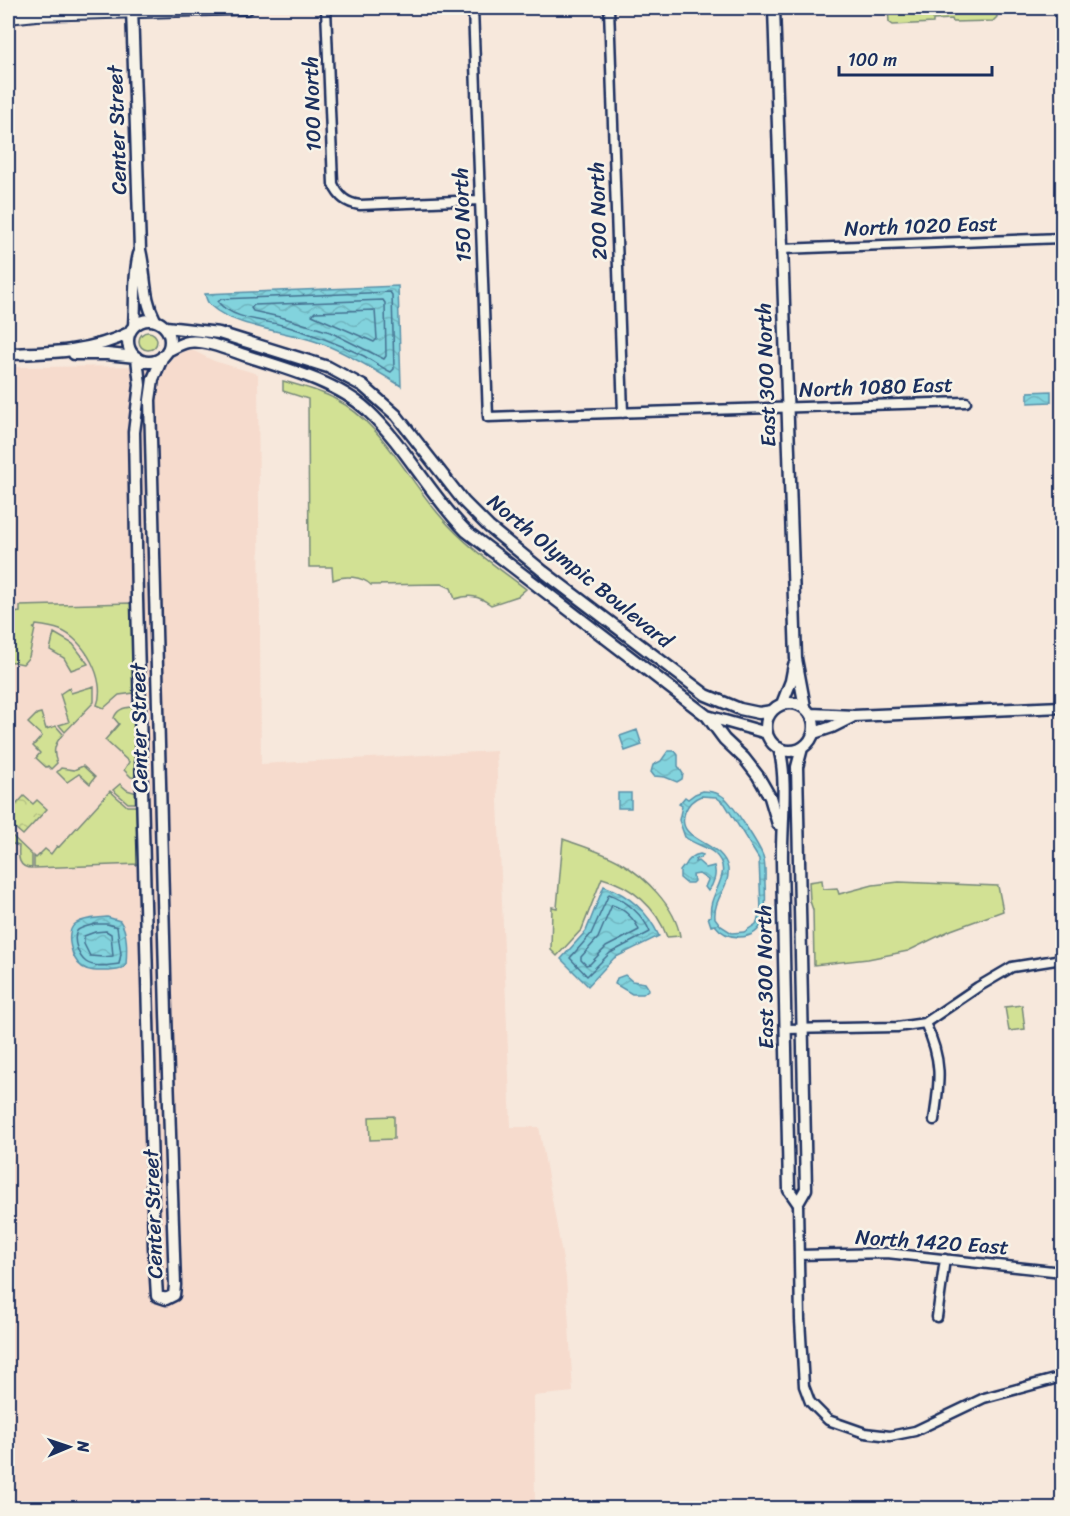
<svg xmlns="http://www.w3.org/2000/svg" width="1070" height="1516" viewBox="0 0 1070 1516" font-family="Sriracha,sans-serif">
<defs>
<pattern id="park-crowns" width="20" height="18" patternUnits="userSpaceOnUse" patternTransform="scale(1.5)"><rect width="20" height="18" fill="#d2e194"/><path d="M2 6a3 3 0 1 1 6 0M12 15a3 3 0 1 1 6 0" fill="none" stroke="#b4c182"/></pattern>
<pattern id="water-waves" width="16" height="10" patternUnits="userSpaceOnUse" patternTransform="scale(1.5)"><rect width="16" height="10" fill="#82d3dd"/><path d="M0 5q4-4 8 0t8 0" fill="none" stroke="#70b5c0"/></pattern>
</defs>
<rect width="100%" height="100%" fill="#f7e8dc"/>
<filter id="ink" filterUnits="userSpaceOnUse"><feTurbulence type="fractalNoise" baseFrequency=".0167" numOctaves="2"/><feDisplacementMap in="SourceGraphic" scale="12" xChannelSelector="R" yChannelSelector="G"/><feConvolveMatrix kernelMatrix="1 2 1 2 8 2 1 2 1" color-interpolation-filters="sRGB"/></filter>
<g filter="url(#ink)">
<path fill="#f6dbcd" d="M190 349 214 361 258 374 261 764 496 751 511 1127H539L566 1277 573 1392 534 1396 535 1508H8V367L166 366 175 355Z"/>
<path fill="#d2e194" stroke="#768879" stroke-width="1.5" d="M888 8H996L997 17 993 21 953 22 952 19 933 20V23L893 25 889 22Z
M139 341a9 9 0 1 1 18 0a9 9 0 1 1-18 0Z
M283 381C300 386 319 390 335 399 381 422 408 480 442 518 466 546 497 567 526 589L518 596 491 605C479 596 470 594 455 599L451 588 442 584 371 585C362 576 344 575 333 580L332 567H309L308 399 283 391Z
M131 603 134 693 119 695 104 708 97 705C107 680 84 639 60 630 52 627 44 626 36 625L35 628H33L35 629 29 657 23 664 8 661V611H11V606H13L14 613 20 612V606Z
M54 633 73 644 88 664 71 670 64 658 50 650Z
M94 686V702L65 732 59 725 69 722 60 694 69 688 71 693Z
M133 707 135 708 137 778 131 777 124 770 129 762 105 740 119 724 114 718C117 709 125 707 133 707Z
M41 713 46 729 56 726 63 734C55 743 52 751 57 763L51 769 48 766 46 767 36 758 40 753 33 746 42 736 28 723 37 714Z
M83 766 95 777 90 784 79 774 67 782 57 772 61 768 74 770Z
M120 784 127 790 137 793V803H128L113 790Z
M110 791 127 806H137L139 864 34 868V856L36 858 45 849 51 854 57 846 59 847Z
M8 832 32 855V868C18 868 18 857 19 846L10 843 8 849Z
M563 839C582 846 603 852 620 862 645 877 675 906 680 936L667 937C657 908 632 886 602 878L582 929 557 956 551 950 552 907 557 908Z
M822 880 823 889 837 888 839 894 873 885 899 882 998 886 1003 911 951 930 908 951 868 959 814 965 813 910 810 901 809 882Z
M1022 1005 1025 1029 1009 1031 1005 1007Z
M394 1116V1139L370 1140 369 1117Z"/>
<path fill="url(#park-crowns)" stroke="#768879" stroke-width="1.5" d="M24 796 33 804 37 800 47 809 23 835 8 822V806L14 807Z"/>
<path fill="url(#water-waves)" stroke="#5991aa" stroke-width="1.5" fill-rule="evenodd" d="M398 286 401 386C377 371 354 357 328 346 294 331 236 329 211 306 207 303 206 298 205 294Z
M1051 391V402L1028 403V392Z
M637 730 642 745 625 751 620 736Z
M668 751H675L678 755V766L683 774 682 779 677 782 665 777 654 776 651 772 653 765 661 761Z
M703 791C711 791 718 792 725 798 733 805 759 845 763 856 766 864 765 874 765 883 766 905 769 937 739 937 729 937 721 933 715 925L711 926 708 917 711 916C706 894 737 873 714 853 706 846 693 844 685 837L679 820 682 806 679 804 685 797 688 799 695 794ZM701 796 716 797 725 804 759 859 761 911 756 924 744 932 732 933 721 926 715 918C713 899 730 887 728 869 724 840 674 843 685 812 688 804 693 799 701 796Z
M618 793H631V808H618Z
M700 854 703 855 701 858 696 859 695 862 698 861 706 868 714 866C717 874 714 884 708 891L705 887 708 880 699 874 693 875 694 881 692 883H686L680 878V871L683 867 685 866C688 860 693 855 700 854Z
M604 886C629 895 648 912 659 936L614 958 588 986 561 959 586 931Z
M107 917 120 921C128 932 127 951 126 965 121 971 116 970 109 971 100 971 90 972 82 967 72 960 64 933 75 924 83 918 97 918 107 917Z
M625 975 632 981 645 983 649 989 643 994H632L615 984 617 978Z"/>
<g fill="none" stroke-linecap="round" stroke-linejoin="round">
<path stroke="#447191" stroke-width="1.5" d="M390 292 392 295 394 369 391 372C382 368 373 361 364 356 337 343 310 333 282 325 262 320 232 319 218 302L221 299Z
M383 300 385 303 386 356 384 359 330 332 284 318 253 311 251 308 254 305Z
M375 310 377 339 374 342 312 315 315 312Z
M609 894C626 900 644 916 650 932L610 953 587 976 570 958 591 934Z
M612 905C623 908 635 919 639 930L606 947 590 964 586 965 581 960V957L598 938Z
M95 924H107L117 927 121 954 119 964C110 965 94 968 86 962 79 957 72 940 77 931 80 927 90 926 95 924Z
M106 931 111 934 113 956 103 957 90 956 84 944V936L95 932Z"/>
<g stroke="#1b2f5e" stroke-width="13">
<path id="minor" d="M326 8 333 184C339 197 346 203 360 205L480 200
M473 8 488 417 966 402
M609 8 623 413
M782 249 1062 238
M925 1023C943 1060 940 1081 934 1120
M785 1029 897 1027 925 1023 978 987 1012 967 1062 959
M798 1203 800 1320 804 1386 810 1402 828 1420 865 1433 890 1436 915 1431 984 1398 1062 1377
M799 1255 887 1253 1062 1272
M937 1317 945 1259"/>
</g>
<g stroke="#1b2f5e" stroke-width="15">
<path id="tertiary" d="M132 8 140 250C146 275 143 298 155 320
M774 8 796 659 805 707
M128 341a21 21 0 1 1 42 0a21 21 0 1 1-42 0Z
M134 325C136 302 133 276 139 254
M166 327 219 333 328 367 363 386 396 415 464 502 489 527 544 572 706 695 740 709 759 713 772 711
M167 351C174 348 181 343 188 342 205 339 234 352 250 357 288 369 338 383 367 410 405 445 429 494 466 531L707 716 767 733
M8 354C49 353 92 352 129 333
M74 354H107L136 357
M137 358 140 385 134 432 137 599 154 1247 157 1296 166 1299 174 1295 175 1285 166 1013 150 400 153 379 163 356
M766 727a24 24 0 1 1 48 0a24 24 0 1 1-48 0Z
M782 704 791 681 794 665
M811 714 854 716 1062 707
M707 716 724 739 744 758 758 776 770 797 778 824
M814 733 832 727 852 717
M779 748C788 781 781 827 782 862 785 971 786 1081 789 1190L798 1203 806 1189 797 767 802 748"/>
</g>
<g stroke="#1b2f5e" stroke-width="16">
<path id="secondary" d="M8 17 36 14 247 8"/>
</g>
<use href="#minor" stroke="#f7f3e8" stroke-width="8"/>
<use href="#tertiary" stroke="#f7f3e8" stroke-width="10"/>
<use href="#secondary" stroke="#f7f3e8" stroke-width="12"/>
</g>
</g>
<g text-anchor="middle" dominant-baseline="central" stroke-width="5" stroke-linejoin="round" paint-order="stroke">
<g font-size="21" fill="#1b2f5e" stroke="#f7f3e8">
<text transform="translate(312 104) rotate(-92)">100 North</text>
<text transform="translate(117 130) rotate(-92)">Center Street</text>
<text transform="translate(598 211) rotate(-92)">200 North</text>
<text transform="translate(462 215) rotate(-92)">150 North</text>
<text transform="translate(921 226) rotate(-2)">North 1020 East</text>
<text transform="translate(766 375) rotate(-92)">East 300 North</text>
<text transform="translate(876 387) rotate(-2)">North 1080 East</text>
<text transform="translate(580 571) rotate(39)">North Olympic Boulevard</text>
<text transform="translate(139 728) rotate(-91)">Center Street</text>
<text transform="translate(765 977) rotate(-91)">East 300 North</text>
<text transform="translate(153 1214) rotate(-92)">Center Street</text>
<text transform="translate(932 1242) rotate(4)">North 1420 East</text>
</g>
</g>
<rect width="1070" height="1516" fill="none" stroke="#f7f3e8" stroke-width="30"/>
<rect x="15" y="15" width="1040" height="1486" fill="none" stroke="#1b2f5e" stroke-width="2" filter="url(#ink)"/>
<g transform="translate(69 1447) rotate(88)" stroke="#f7f3e8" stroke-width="4.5" paint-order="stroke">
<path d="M0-4.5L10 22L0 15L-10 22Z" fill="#1b2f5e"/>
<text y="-9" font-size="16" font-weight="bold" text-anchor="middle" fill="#1b2f5e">N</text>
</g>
<path d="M839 66v9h153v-9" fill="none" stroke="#1b2f5e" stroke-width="3"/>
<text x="848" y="66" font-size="18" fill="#1b2f5e" stroke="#f7f3e8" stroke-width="4.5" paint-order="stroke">100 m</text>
</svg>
